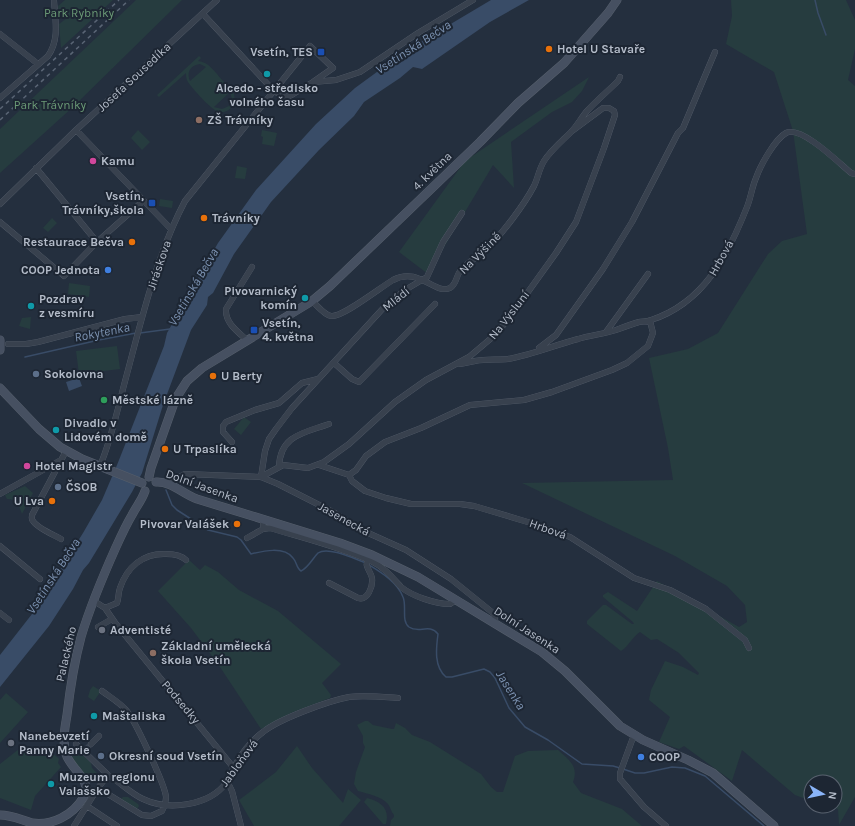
<svg xmlns="http://www.w3.org/2000/svg" width="855" height="826" viewBox="0 0 855 826" font-family="Karla,sans-serif">
<rect width="100%" height="100%" fill="#242f3e"/>
<path fill="#263c3f" fill-rule="evenodd" d="M65 0H113L61 48 59 24 67 18 66 16 59 19 58 6Z
M136 0H182L73 107 0 173V129Z
M731 0H846L855 20V49L848 80 855 86V797L839 825 838 809 828 806H835V782H811V801L795 795 742 750 732 781 684 746 679 749 659 742 670 717 649 700 651 690 665 661 683 667 698 675 699 673 679 653 657 639 651 640 640 632C632 637 629 646 621 651L587 624V621L603 605H606L632 624H634L633 622 603 597V595L608 592 637 611 657 581 739 627 747 622 745 605 727 586 675 556 522 483 673 480 668 448 649 358 688 349 718 333 768 254 782 241 807 234 793 131 774 72 726 44 732 16Z
M199 56 201 58 198 61C209 62 215 72 222 80 226 84 232 89 234 94 237 104 229 114 219 112 211 110 192 88 188 82 186 79 186 76 186 73L159 97 157 95ZM200 64 206 67 190 81C186 72 191 65 200 64ZM230 92 232 99 229 106 222 109 214 107Z
M589 77 582 91 572 102 552 112 511 142 514 188 493 165 428 274 399 252 465 161Z
M138 130 150 142 142 150 131 138Z
M262 130 277 133 274 146 262 144 263 137 261 136Z
M237 166 247 168 245 179 235 178Z
M160 199 173 201 172 208 159 206Z
M52 218 57 223 48 232 43 228Z
M69 283 90 286 89 297 68 294Z
M31 317 30 329 19 326 22 318Z
M117 346 120 369 79 374 76 351Z
M244 417 251 422 241 435 234 429Z
M25 486 33 493 22 514C19 506 17 499 7 499L5 495Z
M189 560 200 570 205 565 218 572 239 590 278 611 341 664 322 683 331 695 330 698 291 713 261 729 218 664 191 628 158 591Z
M93 686 101 691 94 701 88 697 90 690Z
M6 693 28 712 0 743V700Z
M365 721H368L373 725 392 729H394L396 723 405 728 412 735 430 742 462 762 481 774 491 787 497 792H503L515 756 528 751 558 750C569 760 579 766 573 782L581 793 622 809 642 826H390L391 820 394 817V815C391 812 391 808 388 804 381 796 368 794 358 791L354 784 356 772 365 747 363 743V736L357 725Z
M297 746 312 768 343 803 348 789 361 800 339 826H254L239 800 276 772Z
M72 747H75L91 763 92 768 99 775V781L95 779 96 782 94 783C86 781 72 758 68 749Z
M19 749C32 750 50 748 59 759L58 763 61 767 35 796 31 810 0 798V764Z
M123 797H128L138 804 139 806 137 809 121 799Z
M367 798C381 802 390 808 386 824H383L364 802Z"/>
<path fill="#394c67" d="M491 0H529L490 22 422 69 413 67 400 78 364 102 354 116 319 150 271 202 234 254 213 293 208 297 207 305 191 330 163 405 142 473 132 492 89 563 83 570 73 589 49 626 0 687V655L32 614 83 533 102 500 117 465 164 346 167 333 218 243 256 190 316 124 355 88 407 50Z
M79 378 82 386 69 391 66 382Z"/>
<g fill="none" stroke-linecap="round" stroke-linejoin="round">
<path stroke="#394c67" stroke-width="1.5" d="M815 0 818 13 826 35
M140 333 170 329
M25 357 99 340 136 333
M166 490 172 505 177 510 208 530 237 537 241 540 251 554C263 551 284 546 293 558 297 562 296 568 301 571 309 567 312 559 318 553 328 546 355 559 366 563
M369 565C382 573 397 582 403 597 407 606 401 621 409 627 419 634 429 623 438 634 436 649 434 667 446 677H452L484 669 490 672 495 678 509 708 525 727 548 740 582 764 613 766 620 768
M623 769 635 773H644L672 767 685 768 705 776 764 826"/>
<path stroke="#3a4453" stroke-width="5.5" stroke-dasharray="5.5 3" stroke-linecap="butt" d="M87 748 91 744"/>
<g stroke="#565f6c" stroke-width="6">
<path id="street" d="M203 14 274 91 284 97 290 96 313 82 336 80 360 72 418 33 473 0
M0 34 38 64
M0 98 48 56C60 39 55 19 54 0
M76 130 171 229
M36 168 97 242
M0 204 76 130 217 0
M0 222 64 276 97 242 143 201
M312 301C317 305 324 315 331 316 342 318 381 287 393 280 419 266 434 295 450 288 457 284 456 275 461 270 468 261 481 256 489 247 504 231 524 205 534 186 538 178 539 169 544 161 551 150 562 141 571 132 577 126 581 118 587 111 597 100 608 91 618 81L620 77
M606 332 648 274
M247 340C238 332 225 323 226 309L252 267
M8 344H26L38 342 125 319 142 317
M539 348 556 335 603 269 632 222 678 133 683 128 715 52
M334 363 352 379 359 382 435 304
M460 364C465 363 470 362 475 361 486 359 497 360 508 359 532 355 555 345 578 339 591 335 604 334 616 330 624 327 632 324 639 322 643 321 647 322 651 320 704 303 728 255 747 207 751 197 752 187 756 178 760 166 775 139 786 133 801 125 839 163 851 173L855 174
M232 442 223 432V426L226 422 255 410 279 403 302 383 318 379
M319 465 349 475 356 470 366 456 385 442 421 428 470 405 524 400 552 392 612 370 627 363 648 346 653 333 650 321
M100 466C111 440 117 412 124 385 141 323 155 258 185 201L310 46 333 68 313 82
M279 467C280 435 304 433 329 424
M349 475 352 481 365 491 386 498 411 504H460L474 506 531 523 570 537 634 578 670 590 706 609 745 640 749 648
M261 477 283 465 308 468 324 462 349 444 395 402 426 380 469 357 495 335 510 317 556 253 576 222 604 148 615 115 614 111 609 108H603L572 131
M261 477 265 451 269 439 276 429 292 408 387 304 405 290 427 277 443 242 462 213
M171 485 175 479 185 474 261 477 278 484 335 513 357 528 406 550 451 579 493 613 495 618V623
M0 494 61 460
M263 519V529L270 528C303 538 340 547 371 561 384 567 392 577 401 587 412 596 435 604 450 604L456 600
M247 538 263 529
M61 539C54 535 37 528 33 521 31 519 32 518 32 515L66 451
M0 546 40 579
M329 583 358 598C368 601 373 586 372 578 371 573 368 570 367 566 366 564 367 562 368 560
M94 601 105 608 116 624 233 767
M105 608 117 603C119 598 118 593 120 588 127 567 143 553 166 554 172 554 181 555 186 560
M0 613 9 620
M98 627 112 619
M634 735 620 773V779L644 807 666 826
M91 744 99 736
M108 775C120 782 130 793 143 799 168 811 209 806 226 783 229 778 231 772 234 767 241 754 251 741 263 732 279 719 328 701 349 697 363 695 384 697 398 698
M227 781 232 791 241 826
M98 788 142 815 151 816 162 811C164 807 166 802 166 797 165 785 135 720 126 710 120 703 110 697 102 691
M87 806 117 826
M74 826 98 788 108 775 76 744"/>
</g>
<g stroke="#565f6c" stroke-width="9">
<path id="secondary" d="M0 340V350
M0 388 39 429 60 447 82 459 142 483
M149 477 151 468 174 403 178 395 187 381 202 368 312 301 330 286 480 142 518 103 564 63 608 13 617 0
M156 482C171 481 183 494 197 499L340 543 372 555 418 577 542 652 565 671 620 726 643 740 688 760 713 773 774 826
M0 815C12 815 21 820 32 823 52 826 73 815 83 798 94 780 70 769 66 754 62 741 65 727 67 715 70 689 74 663 81 637 90 607 103 576 116 547 121 536 126 525 132 515 136 507 142 500 145 491"/>
</g>
<use href="#street" stroke="#38414e" stroke-width="5.5"/>
<use href="#secondary" stroke="#465061" stroke-width="8"/>
<path stroke="#5a6575" stroke-width="1.5" stroke-dasharray="4 4" stroke-linecap="butt" d="M0 109 119 0
M0 120 129 0"/>
</g>
<g fill="#e8710a" stroke="#1d2633" stroke-width="1.5">
<circle cx="549" cy="49" r="4"/>
<circle cx="204" cy="218" r="4"/>
<circle cx="132" cy="242" r="4"/>
<circle cx="213" cy="376" r="4"/>
<circle cx="165" cy="449" r="4"/>
<circle cx="52" cy="501" r="4"/>
<circle cx="237" cy="524" r="4"/>
</g>
<g fill="#1a4fb4" stroke="#1d2633" stroke-width="1.5">
<rect x="317" y="48" width="8" height="8" rx="2"/>
<rect x="148" y="199" width="8" height="8" rx="2"/>
<rect x="250" y="326" width="8" height="8" rx="2"/>
</g>
<g fill="#0f9aa8" stroke="#1d2633" stroke-width="1.5">
<circle cx="267" cy="74" r="4"/>
<circle cx="305" cy="298" r="4"/>
<circle cx="31" cy="306" r="4"/>
<circle cx="56" cy="430" r="4"/>
<circle cx="94" cy="716" r="4"/>
<circle cx="51" cy="784" r="4"/>
</g>
<g fill="#8d6e63" stroke="#1d2633" stroke-width="1.5">
<circle cx="199" cy="120" r="4"/>
<circle cx="153" cy="653" r="4"/>
</g>
<g fill="#d1479c" stroke="#1d2633" stroke-width="1.5">
<circle cx="93" cy="161" r="4"/>
<circle cx="27" cy="466" r="4"/>
</g>
<g fill="#3f7fe0" stroke="#1d2633" stroke-width="1.5">
<circle cx="108" cy="270" r="4"/>
<circle cx="641" cy="757" r="4"/>
</g>
<g fill="#5c6f8a" stroke="#1d2633" stroke-width="1.5">
<circle cx="36" cy="374" r="4"/>
<circle cx="58" cy="487" r="4"/>
<circle cx="101" cy="756" r="4"/>
</g>
<circle fill="#2e9e5b" stroke="#1d2633" stroke-width="1.5" cx="104" cy="400" r="4"/>
<g fill="#6b7280" stroke="#1d2633" stroke-width="1.5">
<circle cx="102" cy="630" r="4"/>
<circle cx="11" cy="743" r="4"/>
</g>
<g text-anchor="middle" dominant-baseline="central" stroke-width="4" stroke-linejoin="round" paint-order="stroke">
<g font-size="12" fill="#6b9a76" stroke="#1d2633">
<text x="79" y="13">Park Rybníky</text>
<text x="50" y="105">Park Trávníky</text>
</g>
<g font-size="12" font-weight="bold" fill="#b4bcc9" stroke="#1d2633" text-anchor="start">
<text x="557" y="49">Hotel U Stavaře</text>
<text x="313" y="52" text-anchor="end">Vsetín, TES</text>
<text x="267" y="88" text-anchor="middle">Alcedo - středisko<tspan x="267" dy="14">volného času</tspan></text>
<text x="207" y="120">ZŠ Trávníky</text>
<text x="101" y="161">Kamu</text>
<text x="144" y="196" text-anchor="end">Vsetín,<tspan x="144" dy="14">Trávníky,škola</tspan></text>
<text x="212" y="218">Trávníky</text>
<text x="124" y="242" text-anchor="end">Restaurace Bečva</text>
<text x="100" y="270" text-anchor="end">COOP Jednota</text>
<text x="297" y="291" text-anchor="end">Pivovarnický<tspan x="297" dy="14">komín</tspan></text>
<text x="39" y="299">Pozdrav<tspan x="39" dy="14">z vesmíru</tspan></text>
<text x="262" y="323">Vsetín,<tspan x="262" dy="14">4. května</tspan></text>
<text x="44" y="374">Sokolovna</text>
<text x="221" y="376">U Berty</text>
<text x="112" y="400">Městské lázně</text>
<text x="64" y="423">Divadlo v<tspan x="64" dy="14">Lidovém domě</tspan></text>
<text x="173" y="449">U Trpaslíka</text>
<text x="35" y="466">Hotel Magistr</text>
<text x="66" y="487">ČSOB</text>
<text x="44" y="501" text-anchor="end">U Lva</text>
<text x="229" y="524" text-anchor="end">Pivovar Valášek</text>
<text x="110" y="630">Adventisté</text>
<text x="161" y="646">Základní umělecká<tspan x="161" dy="14">škola Vsetín</tspan></text>
<text x="102" y="716">Maštaliska</text>
<text x="19" y="736">Nanebevzetí<tspan x="19" dy="14">Panny Marie</tspan></text>
<text x="109" y="756">Okresní soud Vsetín</text>
<text x="649" y="757">COOP</text>
<text x="59" y="777">Muzeum regionu<tspan x="59" dy="14">Valašsko</tspan></text>
</g>
<g font-size="12" fill="#b4bcc9" stroke="#1d2633">
<text transform="translate(134 77) rotate(-43)">Josefa Sousedíka</text>
<text transform="translate(432 171) rotate(-44)">4. května</text>
<text transform="translate(480 253) rotate(-45)">Na Výšině</text>
<text transform="translate(721 258) rotate(-61)">Hrbová</text>
<text transform="translate(159 265) rotate(-71)">Jiráskova</text>
<text transform="translate(396 299) rotate(-39)">Mládí</text>
<text transform="translate(509 315) rotate(-52)">Na Výsluní</text>
<text transform="translate(202 486) rotate(20)">Dolní Jasenka</text>
<text transform="translate(344 519) rotate(29)">Jasenecká</text>
<text transform="translate(548 529) rotate(20)">Hrbová</text>
<text transform="translate(527 630) rotate(33)">Dolní Jasenka</text>
<text transform="translate(66 654) rotate(-77)">Palackého</text>
<text transform="translate(181 702) rotate(50)">Podsedky</text>
<text transform="translate(239 763) rotate(-54)">Jabloňová</text>
</g>
<g font-size="13" font-style="italic" fill="#7c92b1" stroke="#1d2633">
<text transform="translate(413 47) rotate(-33)">Vsetínská Bečva</text>
<text transform="translate(193 287) rotate(-60)">Vsetínská Bečva</text>
<text transform="translate(102 332) rotate(-11)">Rokytenka</text>
<text transform="translate(53 576) rotate(-57)">Vsetínská Bečva</text>
<text transform="translate(511 690) rotate(58)">Jasenka</text>
</g>
</g>
<g transform="translate(823 794) rotate(99)"><circle r="19" fill="#1d2633" stroke="#59626f"/>
<path d="M0-3L7 15L0 10L-7 15Z" fill="#8ab4f8"/>
<text y="-6" font-size="11" font-weight="bold" text-anchor="middle" fill="#b4bcc9">N</text>
</g>
</svg>
